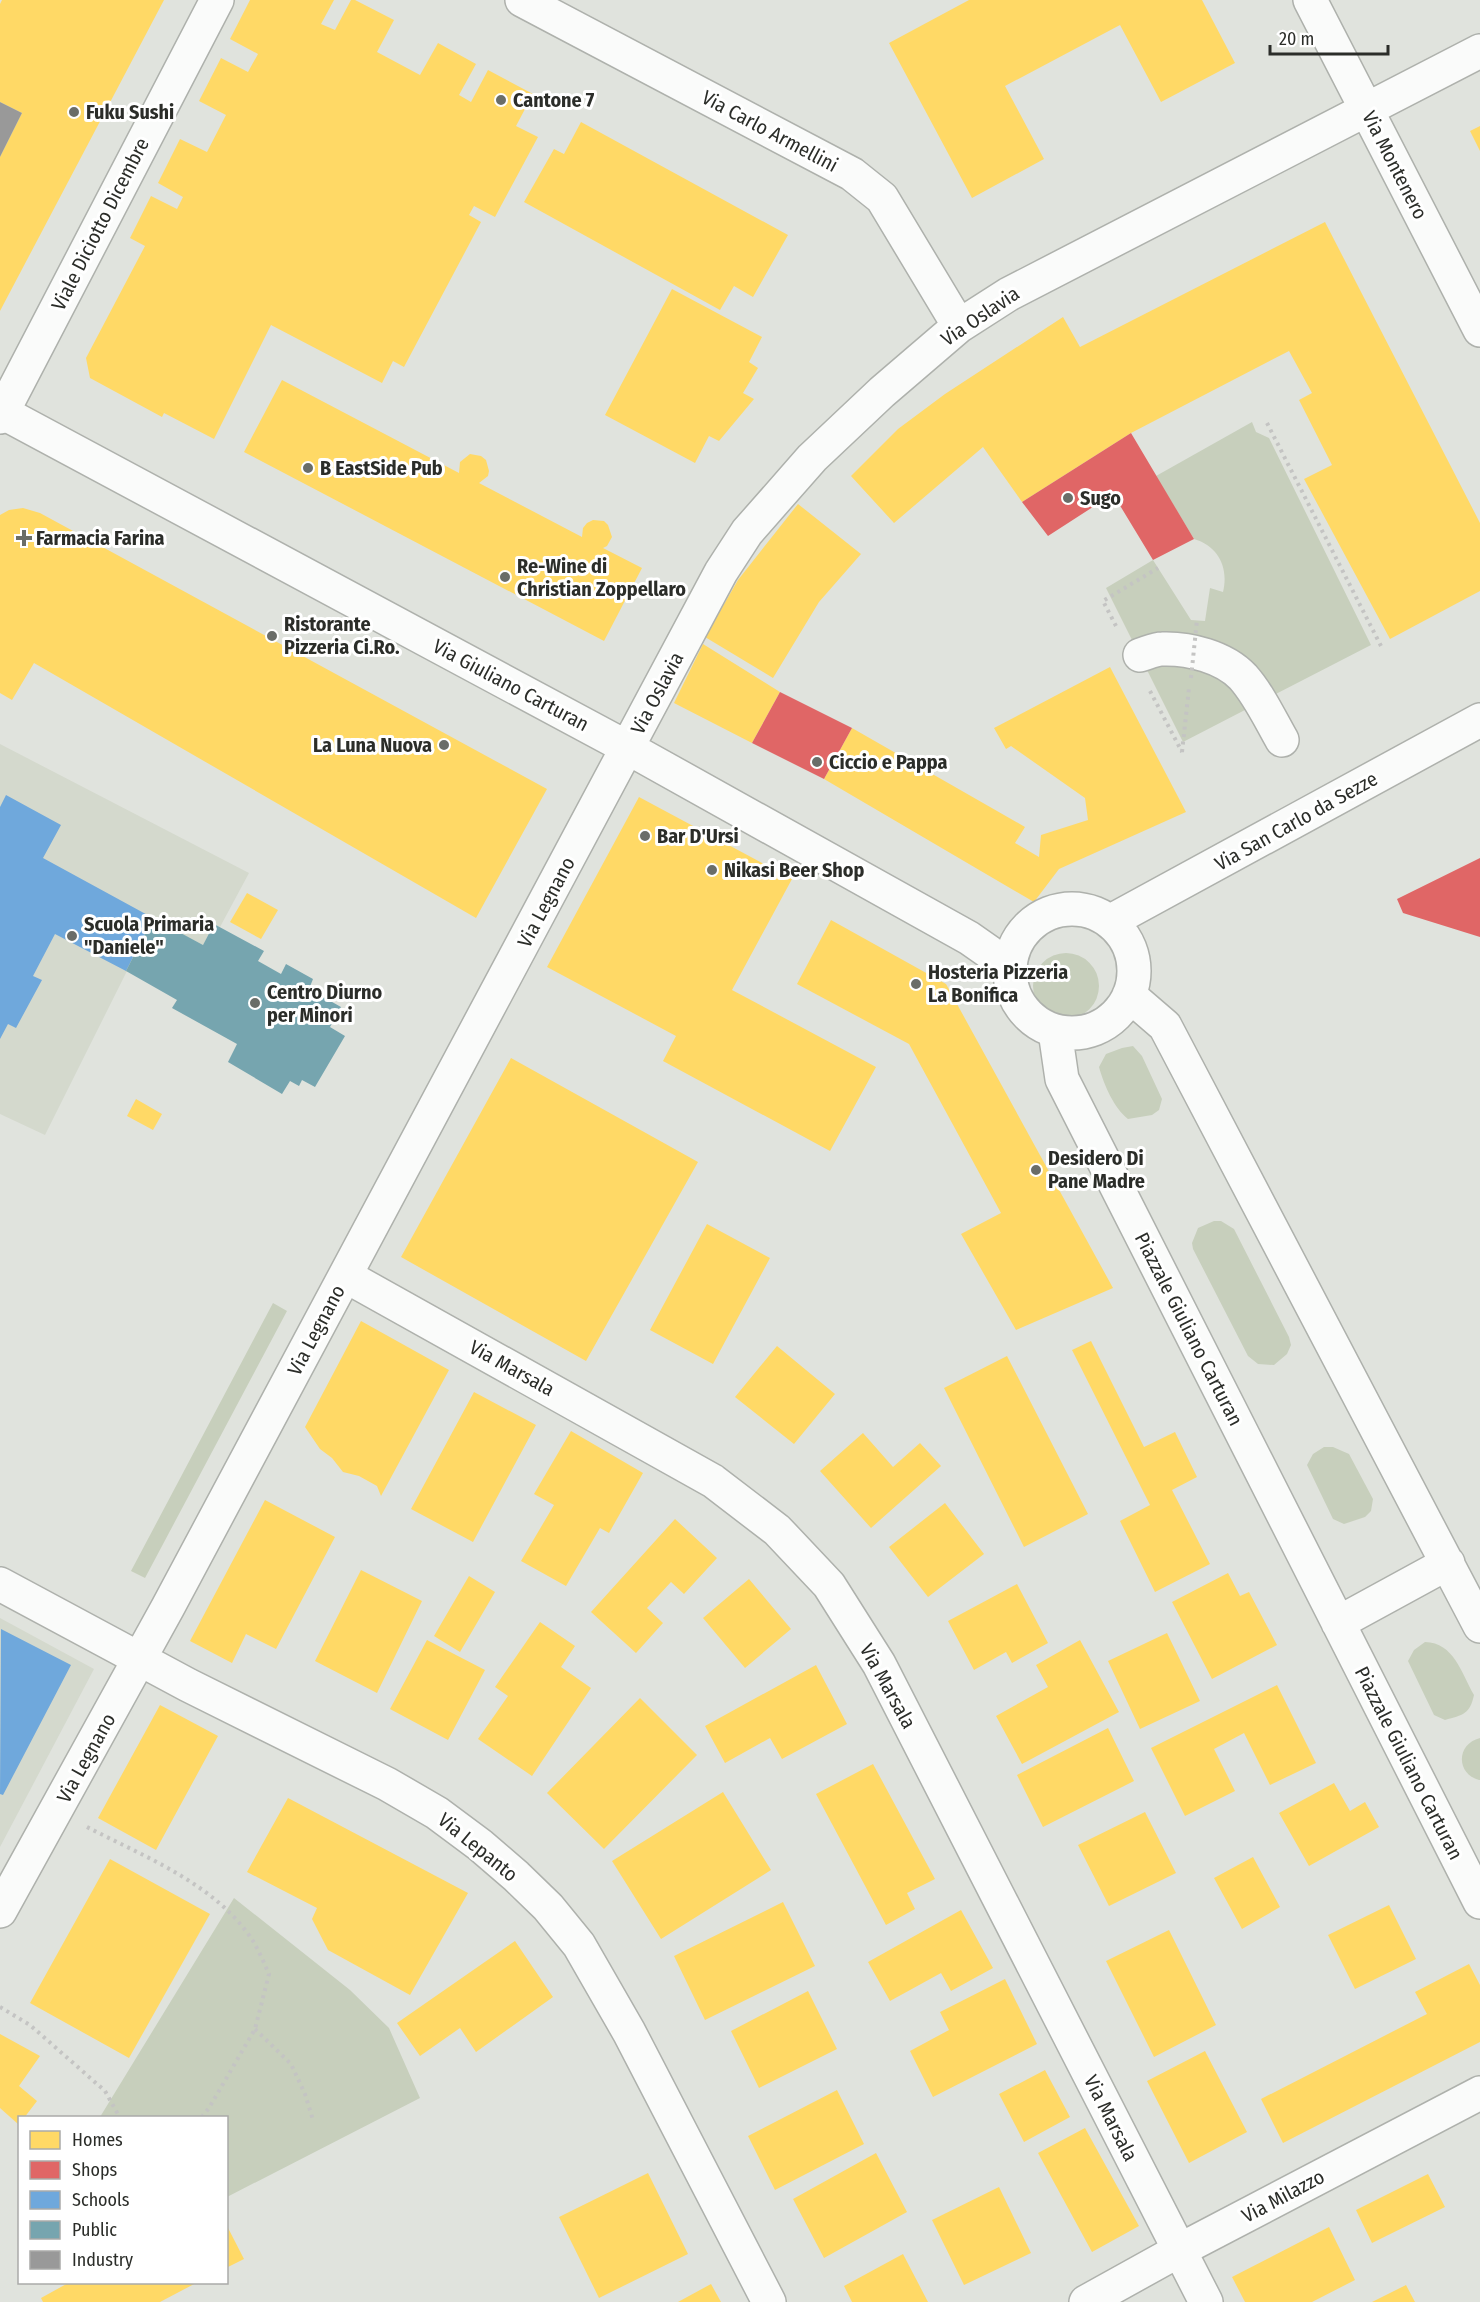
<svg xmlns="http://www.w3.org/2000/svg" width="1480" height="2302" viewBox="0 0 1480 2302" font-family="'Fira Sans Condensed',sans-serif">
<rect width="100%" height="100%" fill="#e0e3dd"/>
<path fill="#d4d9cd" d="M0 744 249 873 220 927 214 925 203 945 153 919 45 1135 0 1114Z
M0 1618 94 1669 0 1847Z"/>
<path fill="#c7cfbc" d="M1252 422 1256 432 1269 438 1371 645 1183 742 1106 588 1153 560 1191 620 1205 621 1210 588 1223 592C1229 567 1218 546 1194 539L1156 476Z
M1033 986a33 33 0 1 1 66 0a33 33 0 1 1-66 0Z
M1133 1046 1142 1056 1162 1099 1159 1110 1152 1115 1128 1119C1114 1108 1104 1085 1099 1067L1106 1054 1122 1048Z
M1214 1221H1221L1234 1229 1289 1337 1291 1345 1287 1354 1274 1365 1258 1364 1248 1356 1193 1249 1192 1243 1198 1228Z
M273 1303 287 1311 145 1578 131 1571Z
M1324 1447H1333L1349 1454 1373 1499 1371 1511 1365 1517 1344 1524 1333 1519 1307 1465 1313 1454Z
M1425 1642C1454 1643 1461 1672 1474 1695 1470 1714 1463 1715 1445 1720L1434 1715 1408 1661 1414 1650Z
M1480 1738V1780H1479C1456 1774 1456 1744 1480 1738Z
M234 1898 350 1990 389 2028 420 2098 227 2197 226 2118 100 2117Z"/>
<path fill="#ffd966" d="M2 0H164L0 311V157L22 113 0 102V4Z
M250 0H334L321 24 335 30 351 0H355L394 20 377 52 420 75 438 43 476 64 459 95 471 102 488 70 533 94 516 126 538 137 495 217 474 206 469 215 481 222 404 367 393 361 382 383 271 325 214 439 164 413 162 417 90 378 86 358 145 246 130 238 151 196 177 209 183 197 158 183 180 139 207 152 226 115 199 101 221 58 248 72 258 54 230 39Z
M969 0H1202L1235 63 1161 102 1120 25 1005 86 1044 159 972 198 889 43Z
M581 122 788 235 753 297 734 286 720 310 524 202 554 149 564 154Z
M1480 126V151L1470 131Z
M1325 222 1480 523V591L1390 639 1304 479 1332 465 1299 400 1312 393 1289 351 1131 433 1022 502 983 447 894 523 851 476 898 429 945 394 1063 317 1080 347Z
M672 289 762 337 749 362 758 368 743 393 754 399 719 441 709 436 695 463 605 415Z
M282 380 459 473 460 462 470 454 481 456 486 460 489 471 488 476 479 483 582 537 583 528 587 523 593 520 604 521 608 525 612 537 607 546 603 548 642 568 604 641 244 452Z
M798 504 861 554 819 602 773 678 705 637 738 580Z
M23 508 40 513 547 789 476 918 34 663 12 700 0 693V515L9 510Z
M703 644 780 692 752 743 674 703Z
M1110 667 1186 812 1059 869 1034 902 824 779 852 728 1025 827 1015 843 1039 857 1041 835 1088 820 1085 798 1011 746 1006 749 994 728Z
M639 797 792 879 732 990 876 1067 830 1151 663 1061 676 1036 547 967Z
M247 893 278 910 261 939 230 922Z
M831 920 946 984 1113 1288 1016 1330 961 1234 1001 1213 909 1044 797 984Z
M511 1058 698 1162 586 1361 401 1257Z
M136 1099 162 1114 153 1130 127 1116Z
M707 1224 770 1258 713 1364 650 1330Z
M361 1321 449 1370 381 1496 377 1486 359 1476 343 1472 332 1458 320 1449 305 1427Z
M1091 1341 1144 1447 1175 1432 1197 1477 1172 1490 1210 1564 1155 1592 1120 1521 1150 1505 1072 1350Z
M777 1346 835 1394 794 1444 735 1397Z
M1007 1356 1088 1514 1024 1547 944 1388Z
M474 1392 536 1425 473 1542 411 1509Z
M571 1431 643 1473 609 1533 600 1528 566 1586 521 1561 554 1505 534 1494Z
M863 1433 893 1467 920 1443 941 1466 871 1528 820 1471Z
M265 1500 335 1537 276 1649 246 1634 232 1663 190 1641Z
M945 1503 984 1554 928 1597 889 1547Z
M675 1519 717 1558 684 1594 671 1582 647 1608 663 1623 636 1653 591 1612Z
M361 1570 422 1601 377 1693 315 1661Z
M1228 1573 1240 1596 1249 1592 1277 1645 1212 1679 1172 1602Z
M469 1576 495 1592 460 1652 434 1636Z
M749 1579 791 1629 745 1668 703 1618Z
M1017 1584 1048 1643 1012 1663 1006 1652 974 1670 948 1621Z
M540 1622 575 1646 561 1667 591 1688 532 1776 478 1739 508 1696 495 1687Z
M1167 1633 1200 1701 1140 1729 1108 1661Z
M427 1640 485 1670 448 1740 390 1709Z
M1080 1640 1119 1712 1022 1764 996 1716 1048 1687 1036 1665Z
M816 1665 847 1724 782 1759 770 1738 725 1763 705 1726Z
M1277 1685 1316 1763 1270 1785 1244 1733 1214 1749 1235 1791 1185 1816 1151 1748Z
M640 1698 697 1755 604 1849 547 1793Z
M160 1705 218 1736 156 1850 98 1818Z
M1108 1728 1134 1781 1043 1827 1017 1775Z
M873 1764 935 1879 907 1893 915 1909 886 1925 816 1794Z
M1334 1783 1350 1811 1365 1802 1379 1827 1309 1866 1279 1813Z
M723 1792 771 1870 661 1939 612 1861Z
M288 1798 468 1893 410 1995 328 1950 312 1919 317 1908 247 1872Z
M1145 1812 1176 1873 1109 1906 1078 1845Z
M1253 1857 1280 1907 1242 1929 1214 1878Z
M110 1859 210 1914 129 2058 30 2003Z
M783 1902 815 1966 705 2020 674 1956Z
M1389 1905 1416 1959 1355 1989 1328 1935Z
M961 1910 993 1968 951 1991 941 1973 890 2001 868 1962Z
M1169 1930 1216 2025 1154 2057 1106 1961Z
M515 1941 553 1997 476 2052 460 2028 420 2056 397 2023Z
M1469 1964 1480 1985V2042L1283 2143 1261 2099 1427 2014 1415 1992Z
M1005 1979 1037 2044 933 2097 910 2051 949 2030 940 2012Z
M808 1991 837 2049 759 2088 731 2031Z
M0 2034 40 2056 19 2086 37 2101 24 2118H20L18 2124 0 2108Z
M1205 2051 1247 2132 1189 2163 1147 2081Z
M1045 2070 1070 2117 1024 2142 999 2094Z
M837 2090 864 2144 775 2190 748 2136Z
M1085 2128 1139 2226 1092 2252 1038 2153Z
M876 2153 907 2212 824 2258 793 2199Z
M648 2173 688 2254 599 2298 559 2217Z
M1428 2174 1445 2207 1372 2243 1356 2210Z
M999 2187 1031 2253 964 2285 932 2220Z
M226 2224 244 2259 226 2268Z
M1329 2227 1355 2280 1312 2302H1245L1232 2277Z
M903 2254 928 2302H852L844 2286Z
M70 2282H198L160 2302H43L41 2298Z
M711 2284 721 2302H678Z
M1406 2285 1415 2302H1372Z"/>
<path fill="#e06666" d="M1131 433 1194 539 1153 560 1113 494 1048 536 1022 502Z
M780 692 852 728 824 779 752 743Z
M1480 858V937L1403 913 1397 899Z"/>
<path fill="#6fa8dc" d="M6 795 61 825 43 858 153 918 126 971 55 934 33 976 42 980 16 1028 8 1024 0 1039V807Z
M1 1629 71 1665 3 1795 0 1794Z"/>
<path fill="#76a5af" d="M153 918 203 945 214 924 264 951 258 961 281 974 286 964 313 979 309 989 341 1007 330 1027 345 1036 315 1087 302 1080 299 1086 290 1081 282 1094 228 1062 237 1044 172 1008 177 1000 126 971Z"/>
<path fill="#999" d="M0 102 22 113 0 157Z"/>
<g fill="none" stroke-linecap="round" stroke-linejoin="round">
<g stroke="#aeb1ac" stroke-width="36">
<path id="minor" d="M522 0 852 174 882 198 959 326
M1310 0 1480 330
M0 411 628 748 969 938 989 952 1010 974
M1140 655C1147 653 1155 649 1162 649 1189 648 1224 657 1243 677 1259 695 1270 719 1282 740
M1010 971a62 62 0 1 1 124 0a62 62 0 1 1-124 0Z
M1111 921 1480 720
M1129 995 1165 1026 1480 1626
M1055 1031 1062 1079 1480 1902
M346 1276 713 1481 777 1530 829 1585 879 1664 1206 2302
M0 1584 188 1685 387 1784 437 1813 480 1845 516 1876 548 1907 579 1945 629 2032 769 2302
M1338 1623 1448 1563
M0 1911 168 1607 721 572 747 532 812 458 882 392 959 326 1009 294 1480 51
M1086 2302 1178 2251 1480 2093"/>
</g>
<g stroke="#aeb1ac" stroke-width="36">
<path id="major" d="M0 417 217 0"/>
</g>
<path stroke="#c4c4c3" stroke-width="4" stroke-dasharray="3 4.5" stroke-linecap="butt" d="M1267 423 1381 646
M1116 626 1103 601 1158 568
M1150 691 1182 752
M1182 752 1189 688
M87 1827C145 1857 216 1884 253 1941 259 1951 264 1963 269 1974L255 2029 209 2108 201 2118
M0 2007 30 2025 105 2091 120 2118
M255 2029 291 2064 305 2094 313 2120"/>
<use href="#minor" stroke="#fafbfa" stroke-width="33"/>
<use href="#major" stroke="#fafbfa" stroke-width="33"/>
<path stroke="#c4c4c3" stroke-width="4" stroke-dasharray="3 4.5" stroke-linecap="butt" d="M1191 678 1197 620"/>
</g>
<g fill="#6a6d68" stroke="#fff" stroke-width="2">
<circle cx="501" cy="100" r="6"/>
<circle cx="74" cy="112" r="6"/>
<circle cx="308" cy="468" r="6"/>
<circle cx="1068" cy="498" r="6"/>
<path d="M21 529h6v6h6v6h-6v6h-6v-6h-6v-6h6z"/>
<circle cx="505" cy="577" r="6"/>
<circle cx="272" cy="636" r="6"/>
<circle cx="444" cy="745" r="6"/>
<circle cx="817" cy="762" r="6"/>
<circle cx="645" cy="836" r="6"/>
<circle cx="712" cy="870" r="6"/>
<circle cx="72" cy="936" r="6"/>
<circle cx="916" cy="984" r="6"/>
<circle cx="255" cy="1003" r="6"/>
<circle cx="1036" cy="1170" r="6"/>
</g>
<g text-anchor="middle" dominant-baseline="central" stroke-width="6" stroke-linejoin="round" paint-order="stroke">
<g font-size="20" font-weight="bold" fill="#2b2d29" stroke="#fff" text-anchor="start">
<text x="513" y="100">Cantone 7</text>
<text x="86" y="112">Fuku Sushi</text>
<text x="320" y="468">B EastSide Pub</text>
<text x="1080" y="498">Sugo</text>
<text x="36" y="538">Farmacia Farina</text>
<text x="517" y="566">Re-Wine di<tspan x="517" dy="23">Christian Zoppellaro</tspan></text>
<text x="284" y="624">Ristorante<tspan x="284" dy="23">Pizzeria Ci.Ro.</tspan></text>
<text x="432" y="745" text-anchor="end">La Luna Nuova</text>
<text x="829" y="762">Ciccio e Pappa</text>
<text x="657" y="836">Bar D'Ursi</text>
<text x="724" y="870">Nikasi Beer Shop</text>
<text x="84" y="924">Scuola Primaria<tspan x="84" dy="23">"Daniele"</tspan></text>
<text x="928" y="972">Hosteria Pizzeria<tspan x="928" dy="23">La Bonifica</tspan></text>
<text x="267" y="992">Centro Diurno<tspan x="267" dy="23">per Minori</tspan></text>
<text x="1048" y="1158">Desidero Di<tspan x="1048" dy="23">Pane Madre</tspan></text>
</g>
<g font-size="20" fill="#2b2d29" stroke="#fff">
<text transform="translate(770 131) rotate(28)">Via Carlo Armellini</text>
<text transform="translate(1395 165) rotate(63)">Via Montenero</text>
<text transform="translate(100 224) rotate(-63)">Viale Diciotto Dicembre</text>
<text transform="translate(980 316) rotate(-34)">Via Oslavia</text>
<text transform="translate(511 685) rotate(28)">Via Giuliano Carturan</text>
<text transform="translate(657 693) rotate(-62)">Via Oslavia</text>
<text transform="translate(1296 821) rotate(-29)">Via San Carlo da Sezze</text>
<text transform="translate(546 902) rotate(-62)">Via Legnano</text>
<text transform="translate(1189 1329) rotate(63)">Piazzale Giuliano Carturan</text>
<text transform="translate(316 1330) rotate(-62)">Via Legnano</text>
<text transform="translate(512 1368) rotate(29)">Via Marsala</text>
<text transform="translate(888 1686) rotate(61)">Via Marsala</text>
<text transform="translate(86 1758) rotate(-61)">Via Legnano</text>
<text transform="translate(1409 1763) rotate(63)">Piazzale Giuliano Carturan</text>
<text transform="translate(478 1847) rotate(39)">Via Lepanto</text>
<text transform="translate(1111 2118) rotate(63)">Via Marsala</text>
<text transform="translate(1283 2196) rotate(-28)">Via Milazzo</text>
</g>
</g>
<rect x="18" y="2116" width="210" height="168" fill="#ffffff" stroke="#aaaba9" stroke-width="1.5"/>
<rect x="30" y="2131" width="30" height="18" fill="#ffd966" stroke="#aaaba9" stroke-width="1.5"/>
<text x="72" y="2146" font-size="18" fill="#2b2d29">Homes</text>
<rect x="30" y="2161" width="30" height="18" fill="#e06666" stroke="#aaaba9" stroke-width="1.5"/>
<text x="72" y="2176" font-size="18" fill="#2b2d29">Shops</text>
<rect x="30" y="2191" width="30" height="18" fill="#6fa8dc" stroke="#aaaba9" stroke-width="1.5"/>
<text x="72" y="2206" font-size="18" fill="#2b2d29">Schools</text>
<rect x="30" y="2221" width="30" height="18" fill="#76a5af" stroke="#aaaba9" stroke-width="1.5"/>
<text x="72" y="2236" font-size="18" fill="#2b2d29">Public</text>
<rect x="30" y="2251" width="30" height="18" fill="#999999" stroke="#aaaba9" stroke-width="1.5"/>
<text x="72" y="2266" font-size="18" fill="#2b2d29">Industry</text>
<path d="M1270 45v9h118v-9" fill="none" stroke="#2b2d29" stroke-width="3"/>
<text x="1279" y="45" font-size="18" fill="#2b2d29" stroke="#ffffff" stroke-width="4.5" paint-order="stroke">20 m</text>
</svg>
